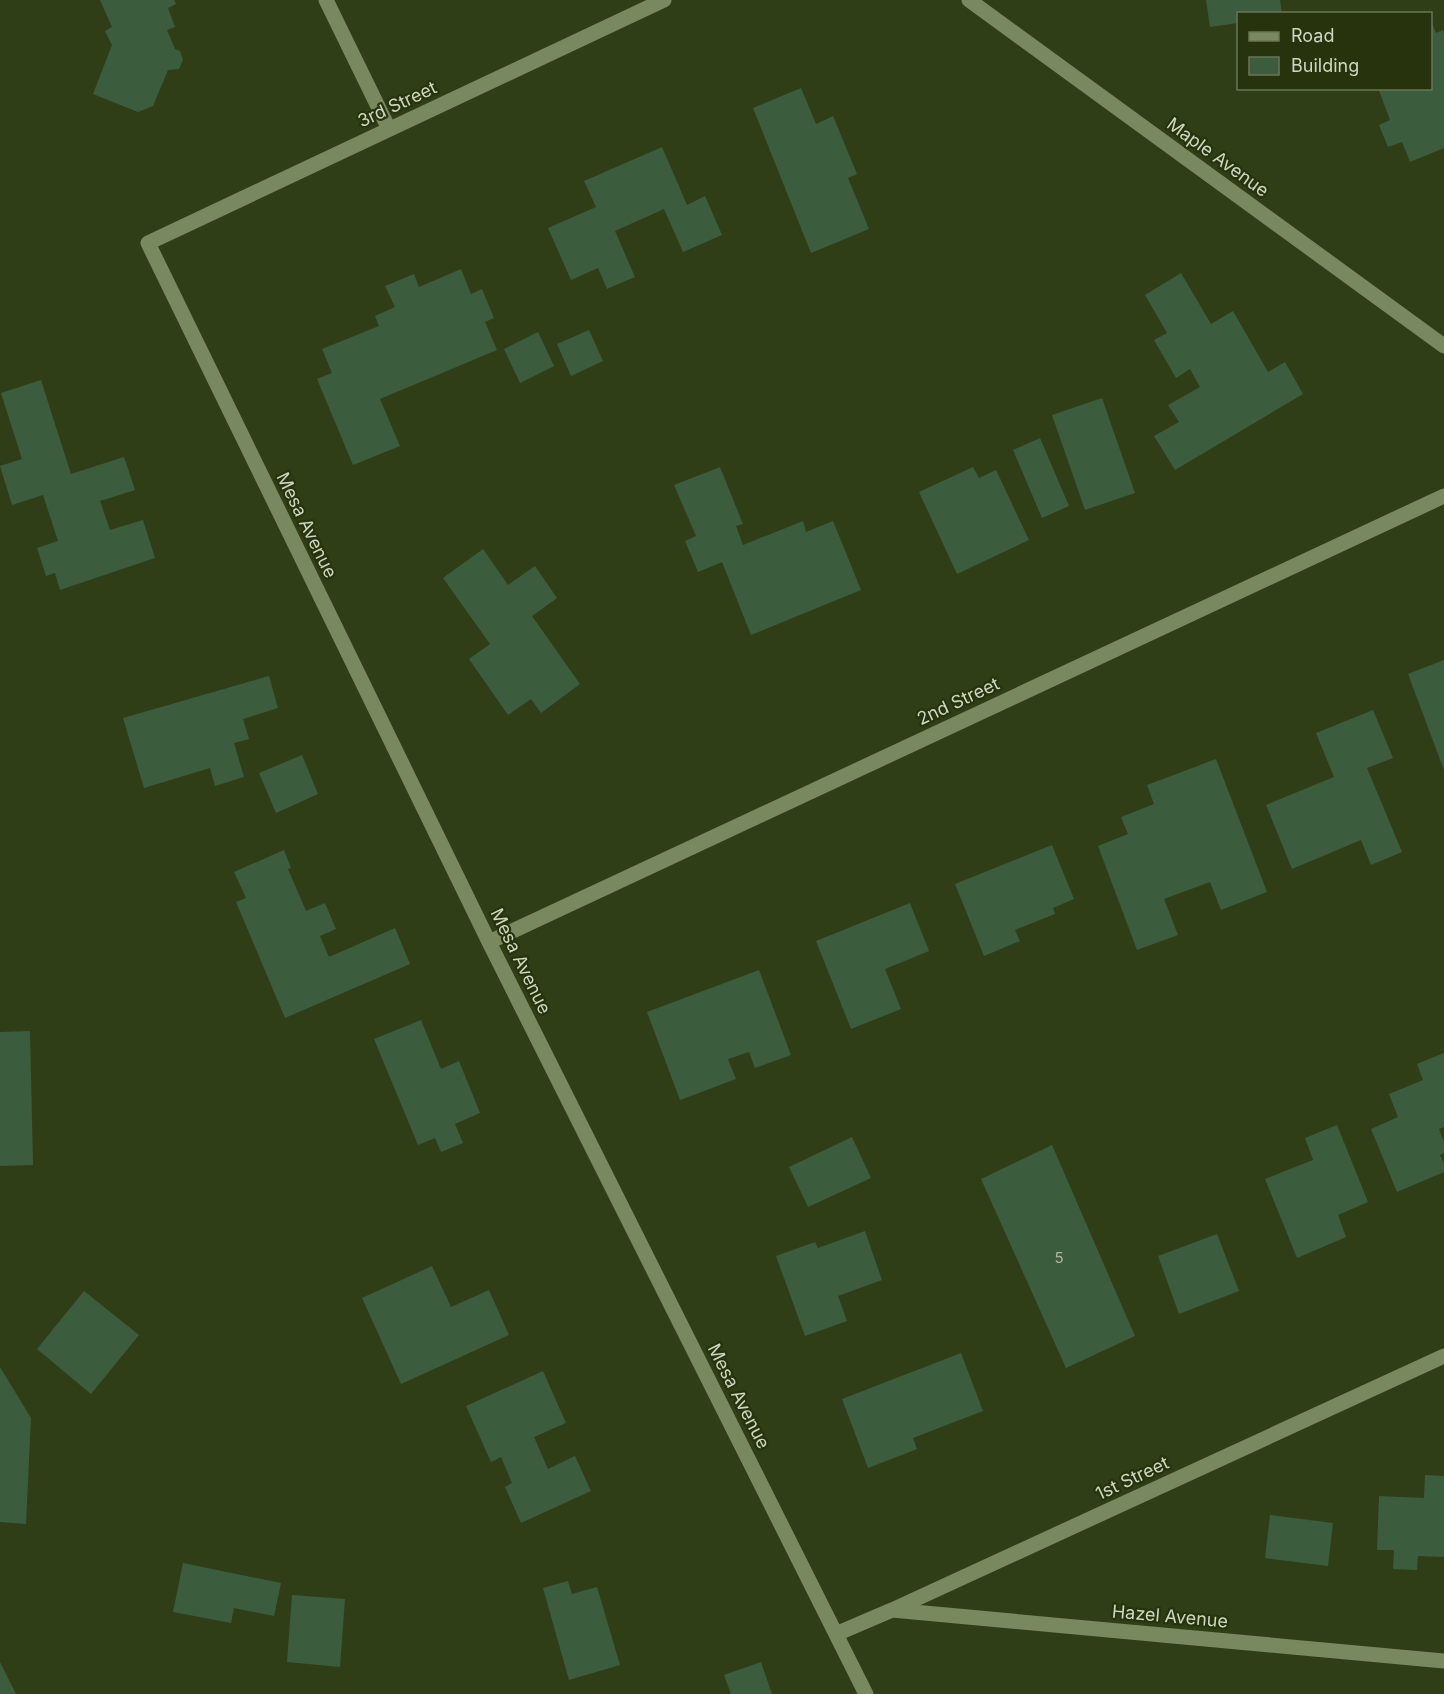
<svg xmlns="http://www.w3.org/2000/svg" width="1444" height="1694" viewBox="0 0 1444 1694" font-family="Inter,sans-serif">
<rect width="100%" height="100%" fill="#303e18"/>
<path fill="#3c5c3e" d="M100 0H174L176 4 168 8 175 27 167 30 175 49 180 51 183 60 179 69 168 70 153 106 138 112 93 94 112 45 105 31 112 27Z
M1206 0H1280L1282 14H1238V23L1210 27Z
M1431 21 1436 33 1443 30 1444 34V148L1410 162 1402 142 1388 147 1379 125 1390 120 1378 88H1430Z
M801 88 816 124 833 116 857 174 848 178 869 229 811 253 753 108Z
M662 147 687 205 705 196 722 235 683 252 664 209 615 231 635 277 607 289 598 268 571 280 548 228 596 207 584 181Z
M461 269 471 294 482 289 494 318 485 322 497 350 380 399 400 446 353 465 317 379 332 373 322 349 379 326 375 316 395 307 385 286 414 274 419 287Z
M1181 273 1211 324 1233 311 1268 372 1285 362 1303 394 1175 470 1154 436 1179 422 1168 405 1200 387 1190 369 1176 378 1154 340 1167 333 1145 295Z
M589 330 603 361 571 376 557 344Z
M538 332 554 366 520 383 504 349Z
M41 380 71 474 124 457 135 490 100 501 110 530 143 520 155 558 60 590 55 573 46 576 37 548 58 541 43 495 12 505 0 466 22 459 1 393Z
M1102 398 1135 493 1085 510 1052 415Z
M1040 438 1069 506 1042 518 1013 450Z
M720 467 743 524 736 526 743 545 803 521 806 532 833 521 861 590 751 635 722 562 698 572 685 541 696 536 674 485Z
M973 467 979 478 996 470 1029 540 957 574 919 492Z
M483 549 508 585 535 566 557 598 532 616 580 684 541 713 531 699 508 715 469 659 490 644 443 578Z
M1444 660V770L1408 674Z
M269 676 278 708 243 719 249 739 234 743 244 777 215 786 210 768 144 788 123 718Z
M1373 710 1393 758 1367 768 1402 852 1371 865 1361 840 1292 869 1266 805 1334 777 1316 733Z
M302 755 318 794 276 813 259 773Z
M1216 759 1267 892 1221 910 1210 882 1164 899 1178 935 1137 950 1098 846 1128 834 1121 817 1154 804 1147 785Z
M1052 845 1074 899 1053 908 1055 914 1015 930 1020 941 984 956 955 884Z
M284 850 291 868 288 869 306 911 325 903 336 929 320 936 329 957 395 928 410 964 285 1018 236 902 246 898 234 872Z
M910 903 929 951 885 969 901 1009 851 1029 816 941Z
M759 970 791 1055 755 1068 749 1052 728 1059 736 1079 680 1100 647 1012Z
M421 1020 441 1069 459 1061 480 1113 455 1124 463 1143 441 1152 435 1138 418 1145 374 1039Z
M30 1031 33 1165 0 1166V1032Z
M1444 1053V1127L1439 1129 1444 1142V1153L1440 1155 1444 1164V1172L1397 1192 1371 1129 1398 1117 1389 1094 1423 1080 1417 1064Z
M1337 1125 1368 1202 1338 1215 1346 1237 1297 1258 1265 1179 1313 1160 1305 1138Z
M852 1137 871 1178 808 1207 789 1167Z
M1052 1145 1135 1336 1066 1368 981 1179Z
M865 1231 882 1280 838 1296 847 1321 805 1336 776 1256 815 1242 818 1248Z
M1217 1234 1239 1291 1179 1314 1158 1256Z
M432 1266 451 1307 489 1290 509 1335 401 1384 362 1298Z
M84 1291 139 1335 91 1394 37 1349Z
M961 1353 983 1411 913 1438 917 1449 868 1468 842 1399Z
M0 1367 31 1418 26 1524 0 1522Z
M543 1371 566 1423 534 1437 548 1469 575 1456 591 1491 521 1523 505 1487 512 1483 501 1457 491 1462 466 1406Z
M1425 1475 1444 1476V1557L1418 1556 1417 1570 1393 1569 1394 1550H1377L1379 1496 1424 1498Z
M1270 1515 1333 1523 1328 1566 1265 1558Z
M183 1563 281 1583 274 1616 234 1608 231 1623 173 1612Z
M568 1581 572 1594 597 1587 620 1665 569 1680 543 1588Z
M292 1595 345 1599 340 1667 287 1662Z
M0 1662 16 1694H0Z
M761 1662 772 1694H731L724 1675Z"/>
<g fill="none" stroke-linecap="round" stroke-linejoin="round">
<path stroke="#78885f" stroke-width="15" d="M326 0 389 129
M664 0 148 243 489 942 866 1694
M969 0 1444 346
M489 942 1444 496
M892 1610 1444 1661
M836 1634 892 1610 1444 1356"/>
</g>
<g text-anchor="middle" dominant-baseline="central" stroke-width="4.5" stroke-linejoin="round" paint-order="stroke">
<g font-size="15" fill="#aab8a0">
<text x="1059" y="1257">5</text>
</g>
<g font-size="18" fill="#ced7c1" stroke="#27330d">
<text transform="translate(397 104) rotate(-25)">3rd Street</text>
<text transform="translate(1218 157) rotate(36)">Maple Avenue</text>
<text transform="translate(307 525) rotate(64)">Mesa Avenue</text>
<text transform="translate(958 701) rotate(-25)">2nd Street</text>
<text transform="translate(521 961) rotate(64)">Mesa Avenue</text>
<text transform="translate(739 1396) rotate(63)">Mesa Avenue</text>
<text transform="translate(1132 1478) rotate(-25)">1st Street</text>
<text transform="translate(1170 1616) rotate(5)">Hazel Avenue</text>
</g>
</g>
<rect x="1237" y="12" width="195" height="78" fill="#27330d" stroke="#6a7555" stroke-width="1.5"/>
<rect x="1249" y="32" width="30" height="9" fill="#78885f" stroke="#6a7555" stroke-width="1.5"/>
<text x="1291" y="42" font-size="18" fill="#ced7c1">Road</text>
<rect x="1249" y="57" width="30" height="18" fill="#3c5c3e" stroke="#6a7555" stroke-width="1.5"/>
<text x="1291" y="72" font-size="18" fill="#ced7c1">Building</text>
</svg>
